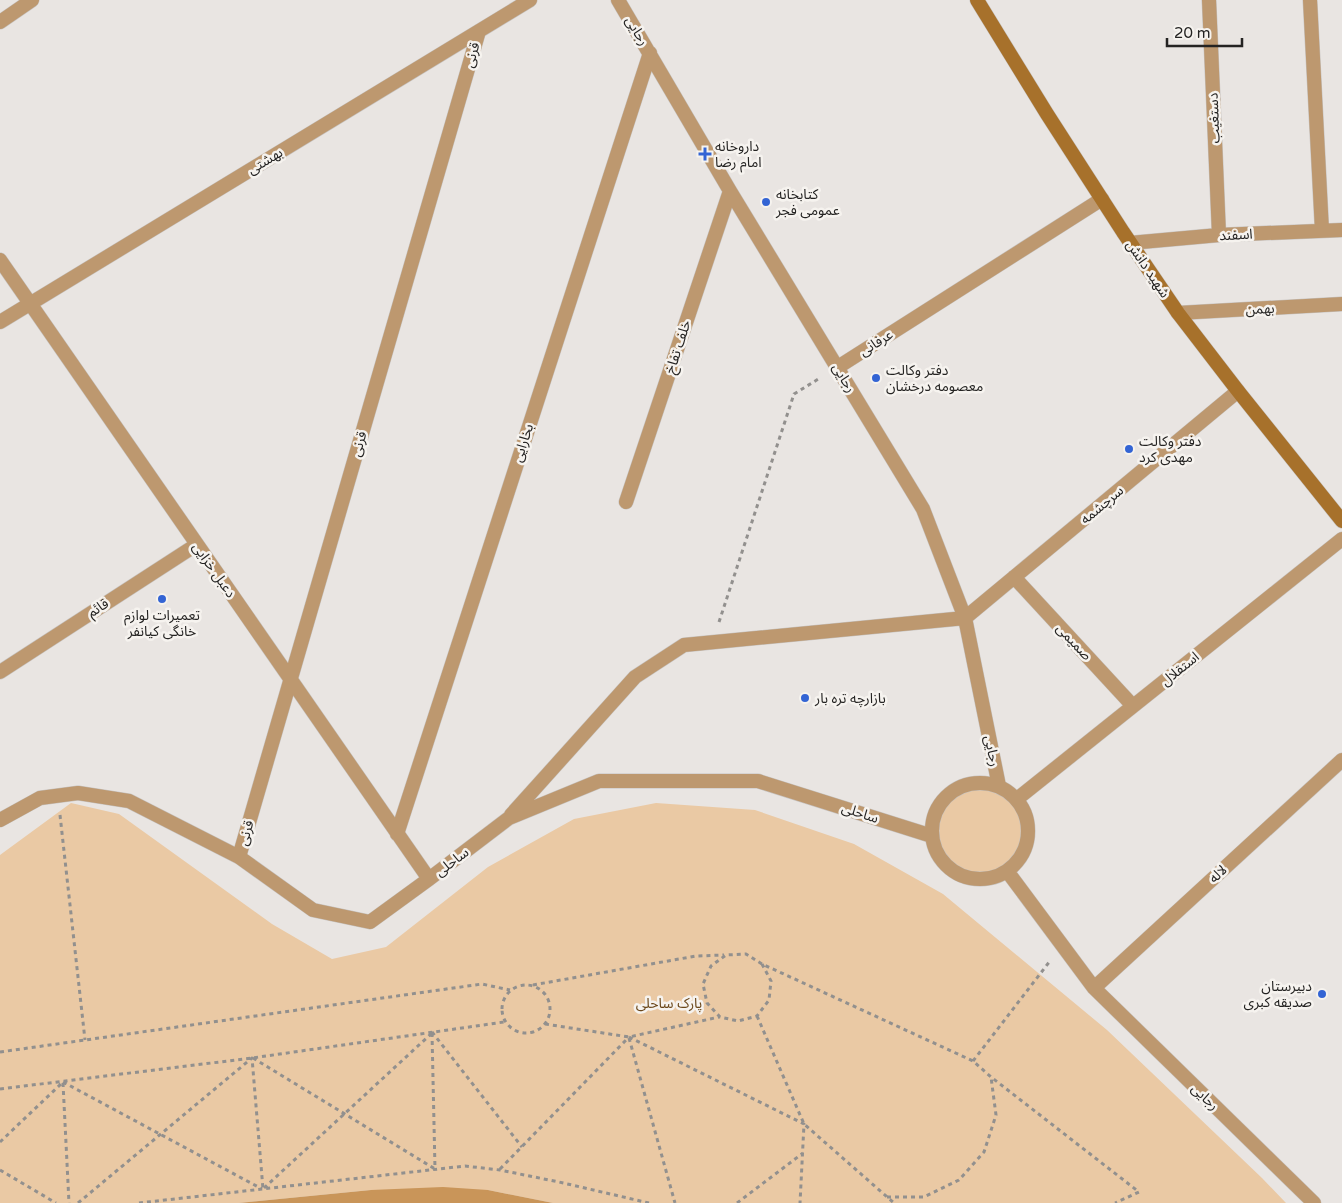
<svg xmlns="http://www.w3.org/2000/svg" width="1342" height="1203" viewBox="0 0 1342 1203" font-family="'Varela Round','Noto Sans Arabic',sans-serif">
<rect width="100%" height="100%" fill="#e9e5e2"/>
<path fill="#eac9a4" d="M972 786 997 788 1015 803 1024 825 1021 850 1004 868 983 876 960 872 943 858 934 835 938 813 952 795Z
M71 803 119 814 272 924 332 959 386 947 488 867 574 819 656 803 755 810 854 844 943 894 1107 1030 1262 1178 1286 1203H553L488 1190H371L239 1203H0V855Z"/>
<path fill="#c99559" d="M443 1187 488 1190 553 1203H239L371 1190Z"/>
<g fill="none" stroke-linecap="round" stroke-linejoin="round">
<g stroke="#c6c2bf" stroke-width="15">
<path id="minor" d="M618 0 730 191 923 509 965 618 999 786
M1209 0 1219 235
M1310 0 1322 231
M0 22 32 0
M1130 243 1219 235 1342 230
M0 260 429 879
M1178 313 1342 304
M0 322 530 0
M838 367 1102 199
M626 502 730 191
M1014 577 1133 706
M965 618 1238 391
M0 672 196 545
M932 831a48 48 0 1 1 96 0a48 48 0 1 1-96 0Z
M1017 799 1342 539
M511 815 635 677 684 645 965 618
M0 820 40 798 78 793 129 801 239 857 313 910 370 922 429 879 509 818 599 781H758L932 836
M397 834 650 53
M239 857 479 31
M1007 871 1094 988 1314 1203
M1094 988 1342 760"/>
</g>
<g stroke="#c6c2bf" stroke-width="15">
<path id="secondary" d="M977 0 1047 114 1123 232 1178 313 1238 391 1342 521"/>
</g>
<path stroke="#92908e" stroke-width="3" stroke-dasharray="4 4" stroke-linecap="butt" d="M719 622 794 394 820 378
M60 815 85 1040
M762 964 771 981 769 1000 757 1016 738 1021 720 1017 707 1003 703 984 711 966 726 955 746 954 762 964 973 1061 991 1077 1139 1192 1115 1203
M502 1009a24 24 0 1 1 48 0a24 24 0 1 1-48 0Z
M533 985 696 956 724 955
M757 1016 804 1124 894 1203
M545 1024 629 1037 719 1017
M432 1032 522 1147
M432 1033 435 1169
M629 1037 804 1124 800 1203
M629 1038 675 1203
M0 1052 482 984 510 990
M253 1058 435 1169
M973 1061 1050 961
M63 1082 262 1189
M63 1083 69 1203
M0 1089 252 1058 504 1022
M0 1142 63 1082
M500 1169 629 1037
M0 1170 56 1203
M264 1188 432 1033
M887 1197H924L959 1180 984 1152 996 1115 991 1077
M78 1203 252 1058 263 1189
M139 1203 465 1166 500 1170 559 1182 649 1203
M737 1203 803 1153"/>
<use href="#minor" stroke="#bd986f" stroke-width="14"/>
<use href="#secondary" stroke="#a7712b" stroke-width="14"/>
</g>
<g fill="#3364d4" stroke="#f6f3ef" stroke-width="2">
<path d="M702.5 146.5h5v5h5v5h-5v5h-5v-5h-5v-5h5z"/>
<circle cx="766" cy="202" r="5"/>
<circle cx="876" cy="378" r="5"/>
<circle cx="1129" cy="449" r="5"/>
<circle cx="162" cy="599" r="5"/>
<circle cx="805" cy="698" r="5"/>
<circle cx="1322" cy="994" r="5"/>
</g>
<g text-anchor="middle" dominant-baseline="central" stroke-width="5" stroke-linejoin="round" paint-order="stroke">
<g font-size="14" fill="#242322" stroke="#f6f3ef">
<text transform="translate(637 31) rotate(59)">رجایی</text>
<text transform="translate(472 55) rotate(-74)">قرنی</text>
<text transform="translate(1214 118) rotate(-92)">دستغیب</text>
<text transform="translate(265 161) rotate(-31)">بهشتی</text>
<text transform="translate(1236 235) rotate(-3)">اسفند</text>
<text transform="translate(1148 269) rotate(56)">شهید دانش</text>
<text transform="translate(1260 309) rotate(-3)">بهمن</text>
<text transform="translate(876 343) rotate(-32)">عرفانی</text>
<text transform="translate(678 347) rotate(-72)">خلف تفاخ</text>
<text transform="translate(844 378) rotate(59)">رجایی</text>
<text transform="translate(523 443) rotate(-72)">بخارایی</text>
<text transform="translate(359 444) rotate(-74)">قرنی</text>
<text transform="translate(1102 505) rotate(-40)">سرچشمه</text>
<text transform="translate(214 570) rotate(55)">دعبل خزایی</text>
<text transform="translate(98 608) rotate(-33)">قائم</text>
<text transform="translate(1074 642) rotate(47)">صمیمی</text>
<text transform="translate(1180 669) rotate(-39)">استقلال</text>
<text transform="translate(992 751) rotate(79)">رجایی</text>
<text transform="translate(860 813) rotate(18)">ساحلی</text>
<text transform="translate(246 833) rotate(-74)">قرنی</text>
<text transform="translate(452 862) rotate(-37)">ساحلی</text>
<text transform="translate(1218 874) rotate(-43)">لاله</text>
<text transform="translate(1205 1097) rotate(44)">رجایی</text>
</g>
<g font-size="14" fill="#242322" stroke="#f6f3ef" text-anchor="start">
<text x="715" y="146">داروخانه<tspan x="715" dy="16">امام رضا</tspan></text>
<text x="776" y="194">کتابخانه<tspan x="776" dy="16">عمومی فجر</tspan></text>
<text x="886" y="370">دفتر وکالت<tspan x="886" dy="16">معصومه درخشان</tspan></text>
<text x="1139" y="441">دفتر وکالت<tspan x="1139" dy="16">مهدی کرد</tspan></text>
<text x="162" y="615" text-anchor="middle">تعمیرات لوازم<tspan x="162" dy="16">خانگی کیانفر</tspan></text>
<text x="815" y="698">بازارچه تره بار</text>
<text x="1312" y="986" text-anchor="end">دبیرستان<tspan x="1312" dy="16">صدیقه کبری</tspan></text>
</g>
<g font-size="14" fill="#6a4618" stroke="#f6f3ef">
<text x="669" y="1003">پارک ساحلی</text>
</g>
</g>
<path d="M1167 38v8h75v-8" fill="none" stroke="#242322" stroke-width="2.5"/>
<text x="1174" y="38" font-size="15" fill="#242322" stroke="#f6f3ef" stroke-width="4" paint-order="stroke">20 m</text>
</svg>
